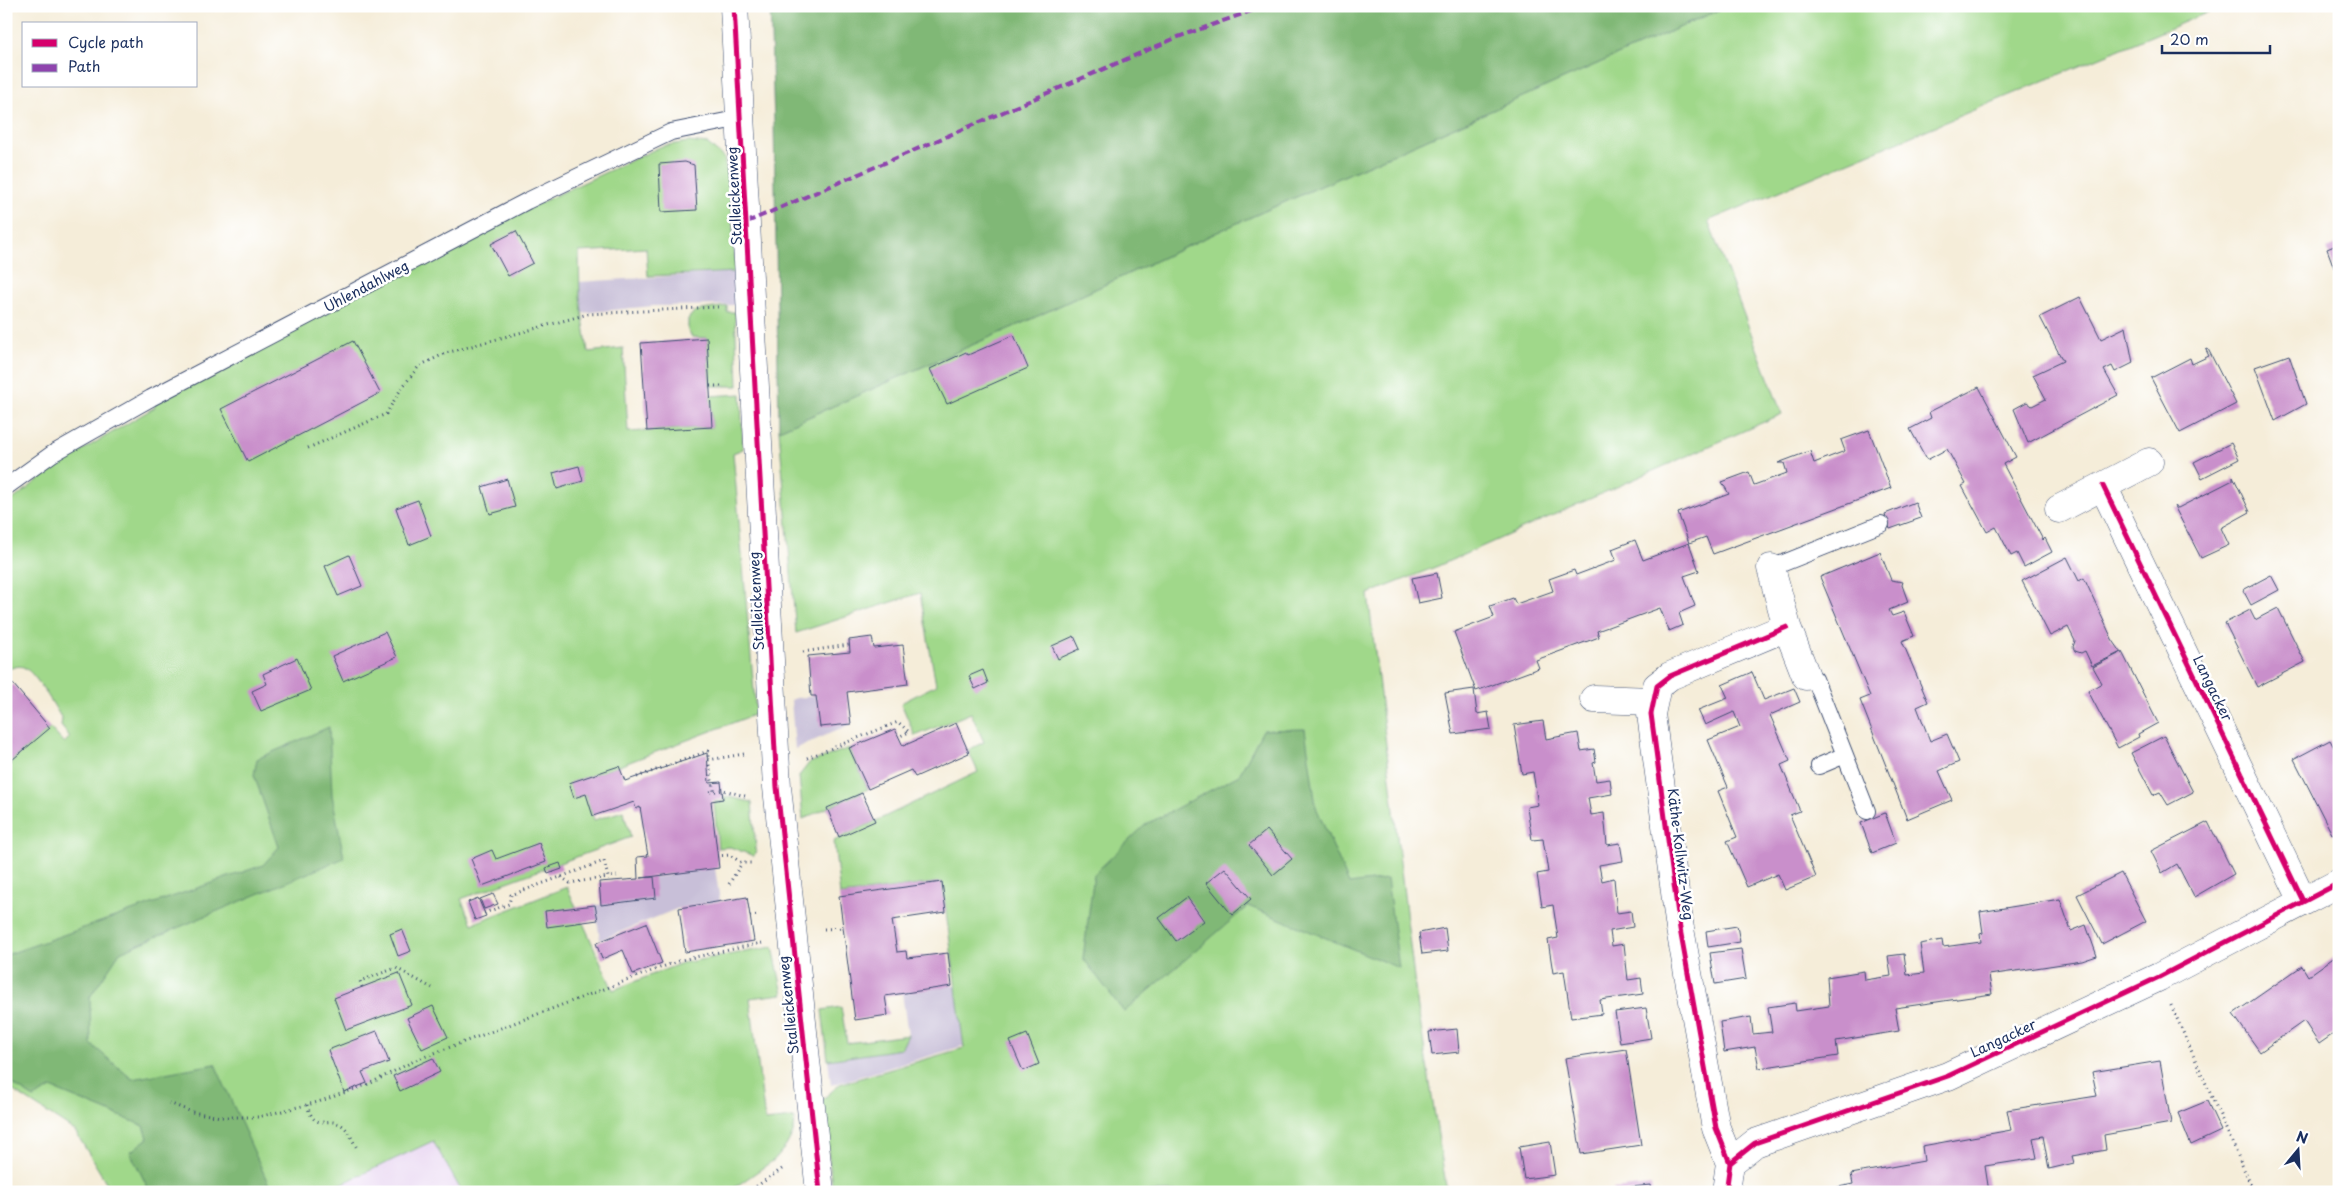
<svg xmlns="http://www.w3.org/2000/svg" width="2345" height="1198" viewBox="0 0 2345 1198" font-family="'Playpen Sans',sans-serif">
<rect width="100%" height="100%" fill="#fff"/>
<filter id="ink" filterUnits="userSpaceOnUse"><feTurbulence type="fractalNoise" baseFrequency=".02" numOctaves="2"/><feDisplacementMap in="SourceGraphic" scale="10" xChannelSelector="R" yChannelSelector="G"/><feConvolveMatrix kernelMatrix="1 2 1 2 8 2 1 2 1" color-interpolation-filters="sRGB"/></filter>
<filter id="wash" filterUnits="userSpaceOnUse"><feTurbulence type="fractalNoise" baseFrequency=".0096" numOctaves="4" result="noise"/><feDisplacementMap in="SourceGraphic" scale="20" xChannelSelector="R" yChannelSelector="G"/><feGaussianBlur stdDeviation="1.12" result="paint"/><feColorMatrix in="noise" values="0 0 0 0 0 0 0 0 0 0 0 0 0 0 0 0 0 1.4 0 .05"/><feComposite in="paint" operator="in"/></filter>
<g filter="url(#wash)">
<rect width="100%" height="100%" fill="#f5edd9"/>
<path fill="#e6d2f0" d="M433 1141 462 1192H324Z"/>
<path fill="#c8bfd8" d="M736 272 738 305 653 306 582 313 579 282Z
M816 696 820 727 851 724 795 749 791 700 796 698Z
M715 868 720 901 679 908 600 940 595 905 656 898 654 877 671 875V873Z
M957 985 963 1046 831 1085 828 1060 901 1049 908 1035 902 993Z"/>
<path fill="#a0d88a" stroke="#5e8474" d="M1728 6H2223L1708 221 1782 414 1438 566 1368 594 1416 995 1447 1192H833L822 1100 840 1084 964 1048 942 882 840 895 834 841 978 772 968 750 984 742 971 713 915 736 901 703 936 685 920 593 796 633 779 430 1029 320 1224 229Z
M688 142 708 144 724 158 731 198 736 272 648 276 646 248 579 252 580 297 588 352 623 348 628 432 712 427 710 396 741 394 743 449 733 453 756 714 619 766 569 783 574 798 586 794 594 820 623 811 631 837 461 899 472 924 567 887 613 990 682 963 773 947 783 994 750 998 765 1121 794 1118 793 1133 786 1146 774 1160 728 1192H462L433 1141 324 1192H112L75 1131 6 1086V765L50 728 64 743 70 737 61 726 62 719C55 707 36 674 25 668 19 664 12 668 6 670V505L59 464 155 407 151 398 531 207 662 146Z
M727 306V312H735L738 386H710L707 338 692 337 688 331V319L695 311Z
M849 748 868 789 803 819 799 776 809 763Z
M724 796 752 802 756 851 754 856 730 847 718 848 714 802 724 801Z
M841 1007 847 1043 908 1035 901 1049 828 1060 822 1010Z"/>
<path fill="#80b876" stroke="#4e746a" d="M770 6H1728L1224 229 1029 320 779 430 774 122Z
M329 727 332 795 344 858 120 952 90 997 91 1044 132 1079 215 1064 272 1192H150L130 1152 148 1138 144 1126 51 1088 34 1098 6 1080V955L263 865 279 847 254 775 257 759Z
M1305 729 1316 807 1349 884 1387 879 1399 968 1248 906 1124 1012 1083 958 1094 874 1145 825 1239 775 1263 730Z"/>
<g id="blocks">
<path fill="#c98fcb" d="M685 162 694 165 697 210 661 212 659 164Z
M516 231 533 263 508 276 491 244Z
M2339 244V281L2327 249Z
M2080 297 2101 339 2126 327 2133 363 2115 372 2112 366 2104 370 2118 395 2028 443 2014 409 2027 402 2032 406 2046 399 2033 375 2063 361 2040 317Z
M1014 335 1028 368 947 404 930 369 966 352 968 355Z
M707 338 712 427 647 431 641 343Z
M353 341 380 393 248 462 221 409Z
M2208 349 2236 404 2180 433 2151 378 2190 358 2192 364 2209 356 2206 350Z
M2289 355 2306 404 2275 421 2255 367Z
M1979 387 2016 457 2003 464 2043 540 2045 538 2052 552 2024 567 2017 553 2011 556 1996 527 1987 532 1962 486 1966 484 1947 449 1927 460 1910 429 1931 418 1929 412Z
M1869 430 1891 488 1713 554 1706 537 1689 543 1678 513 1729 494 1722 482 1749 472 1754 485 1787 473 1784 463H1778L1810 451 1814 463 1845 451 1841 440Z
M2231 443 2239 459 2202 478 2194 462Z
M579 466 583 481 557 489 553 473Z
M2233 476 2250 512 2221 528 2229 545 2201 558 2174 506 2178 508 2233 480Z
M507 479 515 507 490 514 482 487Z
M418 500 431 536 409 545 396 508Z
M1915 502 1921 518 1890 529 1885 514Z
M1635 540 1643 560 1689 543 1699 571 1684 576 1695 606 1679 613 1683 625 1669 631 1660 608 1597 631 1599 637 1536 660 1539 668 1476 691 1454 632 1494 617 1490 606 1513 598 1516 604 1553 591 1549 579 1574 570 1576 575 1616 560 1612 549Z
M1880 552 1891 580 1903 582 1902 585 1908 602 1889 610 1892 616 1904 612 1914 636 1902 641 1928 702 1917 707 1930 741 1947 734 1959 762 1939 771 1952 800 1907 819 1860 700 1870 696 1820 577Z
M349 555 362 586 338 596 325 566Z
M2067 557 2079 581 2084 578 2112 639 2121 652 2092 666 2085 651 2081 653 2075 651 2073 647 2075 641 2068 627 2050 636 2022 581Z
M1437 573 1442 598 1418 603 1412 578Z
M2271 575 2279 590 2251 605 2243 590Z
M2278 608 2305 662 2257 687 2225 623 2250 610 2255 620Z
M385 632 397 657 343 681 332 656Z
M1074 636 1080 649 1058 659 1052 646Z
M872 637 874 648 903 645 908 684 847 692 851 724 820 727 816 696H811L808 656 850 652 849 640Z
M2122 652 2158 723 2138 734 2139 737 2118 748 2088 691 2102 683 2093 667Z
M297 658 311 690 261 711 252 691 267 684 263 674Z
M983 670 988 683 975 689 969 676Z
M1752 672 1764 700 1794 688 1800 702 1770 715 1790 761 1781 765 1800 811 1790 815 1816 877 1785 890 1778 874 1747 887 1727 841 1737 837 1718 791 1728 787 1708 740 1740 727 1734 712 1705 725 1698 710 1728 698 1722 685Z
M13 684 50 728 6 765V690Z
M1474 689 1477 714 1488 712 1491 729 1453 734 1445 693Z
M1543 721 1546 739 1578 733 1581 751 1594 749 1596 762 1593 763 1596 781 1610 779 1612 794 1588 798 1591 815 1604 813 1607 845 1620 843 1623 861 1599 865 1602 881 1614 878 1617 913 1631 911 1633 927 1610 931 1612 946 1624 944 1628 980 1641 978 1643 994 1600 1000 1602 1014 1571 1018 1564 971 1553 973 1548 940 1558 938 1553 905 1542 907 1537 874 1548 872 1543 839 1532 840 1527 807 1538 805 1533 772 1522 774 1514 725Z
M956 723 969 753 915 777 911 770 868 789 849 748 895 729 903 746Z
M2164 736 2193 792 2168 805 2160 792 2153 795 2131 753Z
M2330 740 2339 757V831L2332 834 2294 759Z
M707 753 709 783 721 782 723 799 711 801 719 868 641 878 654 877 656 898 601 905 599 882 638 879 637 857 648 856 640 807 636 809 634 802 593 816 586 794 574 798 569 783 619 766 625 781Z
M862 793 875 821 839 837 827 808Z
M1885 813 1896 843 1872 853 1861 823Z
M2208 822 2234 874 2194 897 2177 864 2162 873 2151 851Z
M1267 830 1292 859 1273 875 1249 845Z
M539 843 546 862 482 886 471 859 492 850 496 859Z
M560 863 562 869 548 874 546 868Z
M1225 868 1251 899 1232 915 1206 883Z
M2121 873 2146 921 2102 944 2077 895Z
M942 882 946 912 892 920 897 952 906 951 907 958 948 953 952 986 885 996 888 1015 855 1020 839 896Z
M493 894 498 904 484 909 480 899Z
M747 897 754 941 685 952 679 908Z
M1187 897 1204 921 1176 941 1159 918Z
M478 898 486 916 475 920 468 902Z
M2060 899 2071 931 2086 925 2097 956 2082 961 1989 975 1992 994 1895 1008 1899 1031 1836 1041 1838 1056 1759 1068 1755 1047 1724 1052 1720 1022 1751 1017 1753 1034 1772 1032 1768 1007 1795 1003 1796 1011 1829 1006 1827 977 1864 971 1865 980 1891 976 1888 956 1904 954 1907 975 1924 973 1920 944 1942 940 1943 947 1981 942 1980 934 1983 933 1980 912Z
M595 905 598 920 547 927 545 911Z
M646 923 662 963 633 974 623 950 602 959 596 943Z
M1737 926 1740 942 1708 947 1706 931Z
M1445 928 1448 951 1422 954 1419 933Z
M402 929 411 951 398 956 390 934Z
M1741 949 1746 979 1715 984 1710 953Z
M2339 954V1011L2335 1013 2339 1018V1030L2319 1044 2304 1021 2260 1052 2233 1014 2302 966 2308 976Z
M399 973 412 1005 346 1030 334 998Z
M433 1006 448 1037 422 1049 407 1018Z
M1646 1008 1651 1038 1620 1043 1615 1012Z
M1457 1029 1459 1052 1432 1055 1429 1032Z
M377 1031 389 1062 362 1072 367 1083 344 1092 328 1050Z
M1027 1034 1039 1064 1023 1071 1010 1041Z
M1626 1049 1641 1145 1581 1154 1565 1058Z
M433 1058 440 1072 400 1091 393 1076Z
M2160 1061 2171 1123 2104 1135 2106 1150 2072 1156 2074 1163 2049 1169 2043 1136 2033 1138 2037 1158 1985 1166 1989 1192H1815L1853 1184 1851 1174 1924 1161 1922 1146 2011 1130 2007 1110 2097 1096 2092 1072Z
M2207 1101 2221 1131 2191 1145 2178 1113Z
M1550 1142 1555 1175 1524 1179 1519 1147Z
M1651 1185 1652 1192H1614L1613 1189Z"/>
</g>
</g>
<g filter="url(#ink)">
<use href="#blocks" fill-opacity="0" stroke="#3c4c70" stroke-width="1"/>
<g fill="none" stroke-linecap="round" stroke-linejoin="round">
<g stroke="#3c4c70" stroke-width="18">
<path id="lane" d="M6 487 52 454 151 398 527 201 671 132 741 118
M1771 568 1881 524
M1806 676 1815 679 1867 811
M1819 766 1845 755"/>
</g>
<g stroke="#3c4c70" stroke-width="29">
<path id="street" d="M734 6 777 787 820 1192
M2103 486 2303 901
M2059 509 2149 462
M1771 568 1787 627 1806 676
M1594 699 1653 701
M1730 1163 1716 1128 1680 929 1651 714 1657 686 1670 676 1787 627
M1726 1192 1730 1163 1755 1143 1948 1076 2159 977 2339 883"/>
</g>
<path stroke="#3c4c70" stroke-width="3" stroke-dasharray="1 4" stroke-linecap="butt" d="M710 386H722
M308 448 386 414 401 389 419 366 446 353 588 314 718 307
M803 652 849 645
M807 758 898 722 909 732 898 737
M708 760 714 791
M637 777 708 751V760L744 754
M710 792 723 790 745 796
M717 856 730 855 742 863H753
M561 877 570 883 608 877
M729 884 742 863
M484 913 509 904 511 895 604 861 608 877 617 876
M750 916 759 915
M824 929 843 928
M362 987 360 981 396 968 432 988
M2171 1005 2254 1192
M169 1103 192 1112 221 1117H258L318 1102 369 1084 416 1060 681 960 762 943
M307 1105C316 1135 327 1113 344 1127 349 1131 353 1142 357 1148
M748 1192 785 1167"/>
<use href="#lane" stroke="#fff" stroke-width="16"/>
<use href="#street" stroke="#fff" stroke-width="28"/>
<path stroke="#8e44ad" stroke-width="4" stroke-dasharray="8 4" stroke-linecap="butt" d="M747 222 1178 37 1265 6"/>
<g stroke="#fff" stroke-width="8">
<path id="cycleway" d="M734 6 777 787 820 1192
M2103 486 2303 901
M1730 1163 1716 1128 1680 929 1651 714 1657 686 1670 676 1787 627
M1726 1192 1730 1163 1755 1143 1948 1076 2159 977 2339 883"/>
</g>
<use href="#cycleway" stroke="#d6006c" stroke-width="5"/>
</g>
</g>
<g text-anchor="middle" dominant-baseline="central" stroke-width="5" stroke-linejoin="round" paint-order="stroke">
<g font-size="14" fill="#1b2f5e" stroke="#fff">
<text transform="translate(734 196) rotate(-93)">Stalleickenweg</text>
<text transform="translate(366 286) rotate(-28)">Uhlendahlweg</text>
<text transform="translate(756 601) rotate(-93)">Stalleickenweg</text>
<text transform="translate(2213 688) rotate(64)">Langacker</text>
<text transform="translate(1681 854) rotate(83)">Käthe-Kollwitz-Weg</text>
<text transform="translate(788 1005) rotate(-96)">Stalleickenweg</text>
<text transform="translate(2003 1038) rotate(-25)">Langacker</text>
</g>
</g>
<rect width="2345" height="1198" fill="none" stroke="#fff" stroke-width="25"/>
<rect x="22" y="22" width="175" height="65" fill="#ffffff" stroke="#a4acbf"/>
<rect x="32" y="39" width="25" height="8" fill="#d6006c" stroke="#a4acbf"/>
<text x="68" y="48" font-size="15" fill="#1b2f5e">Cycle path</text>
<rect x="32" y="64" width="25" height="8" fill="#8e44ad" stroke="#a4acbf"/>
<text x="68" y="72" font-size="15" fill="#1b2f5e">Path</text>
<g transform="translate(2298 1150) rotate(18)" stroke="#ffffff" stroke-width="4" paint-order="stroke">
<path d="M0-4L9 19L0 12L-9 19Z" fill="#1b2f5e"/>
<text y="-8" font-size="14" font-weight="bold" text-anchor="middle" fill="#1b2f5e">N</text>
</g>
<path d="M2162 45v8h108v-8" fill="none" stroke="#1b2f5e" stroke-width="2.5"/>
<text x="2170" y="45" font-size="15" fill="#1b2f5e" stroke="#ffffff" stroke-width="4" paint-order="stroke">20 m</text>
</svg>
